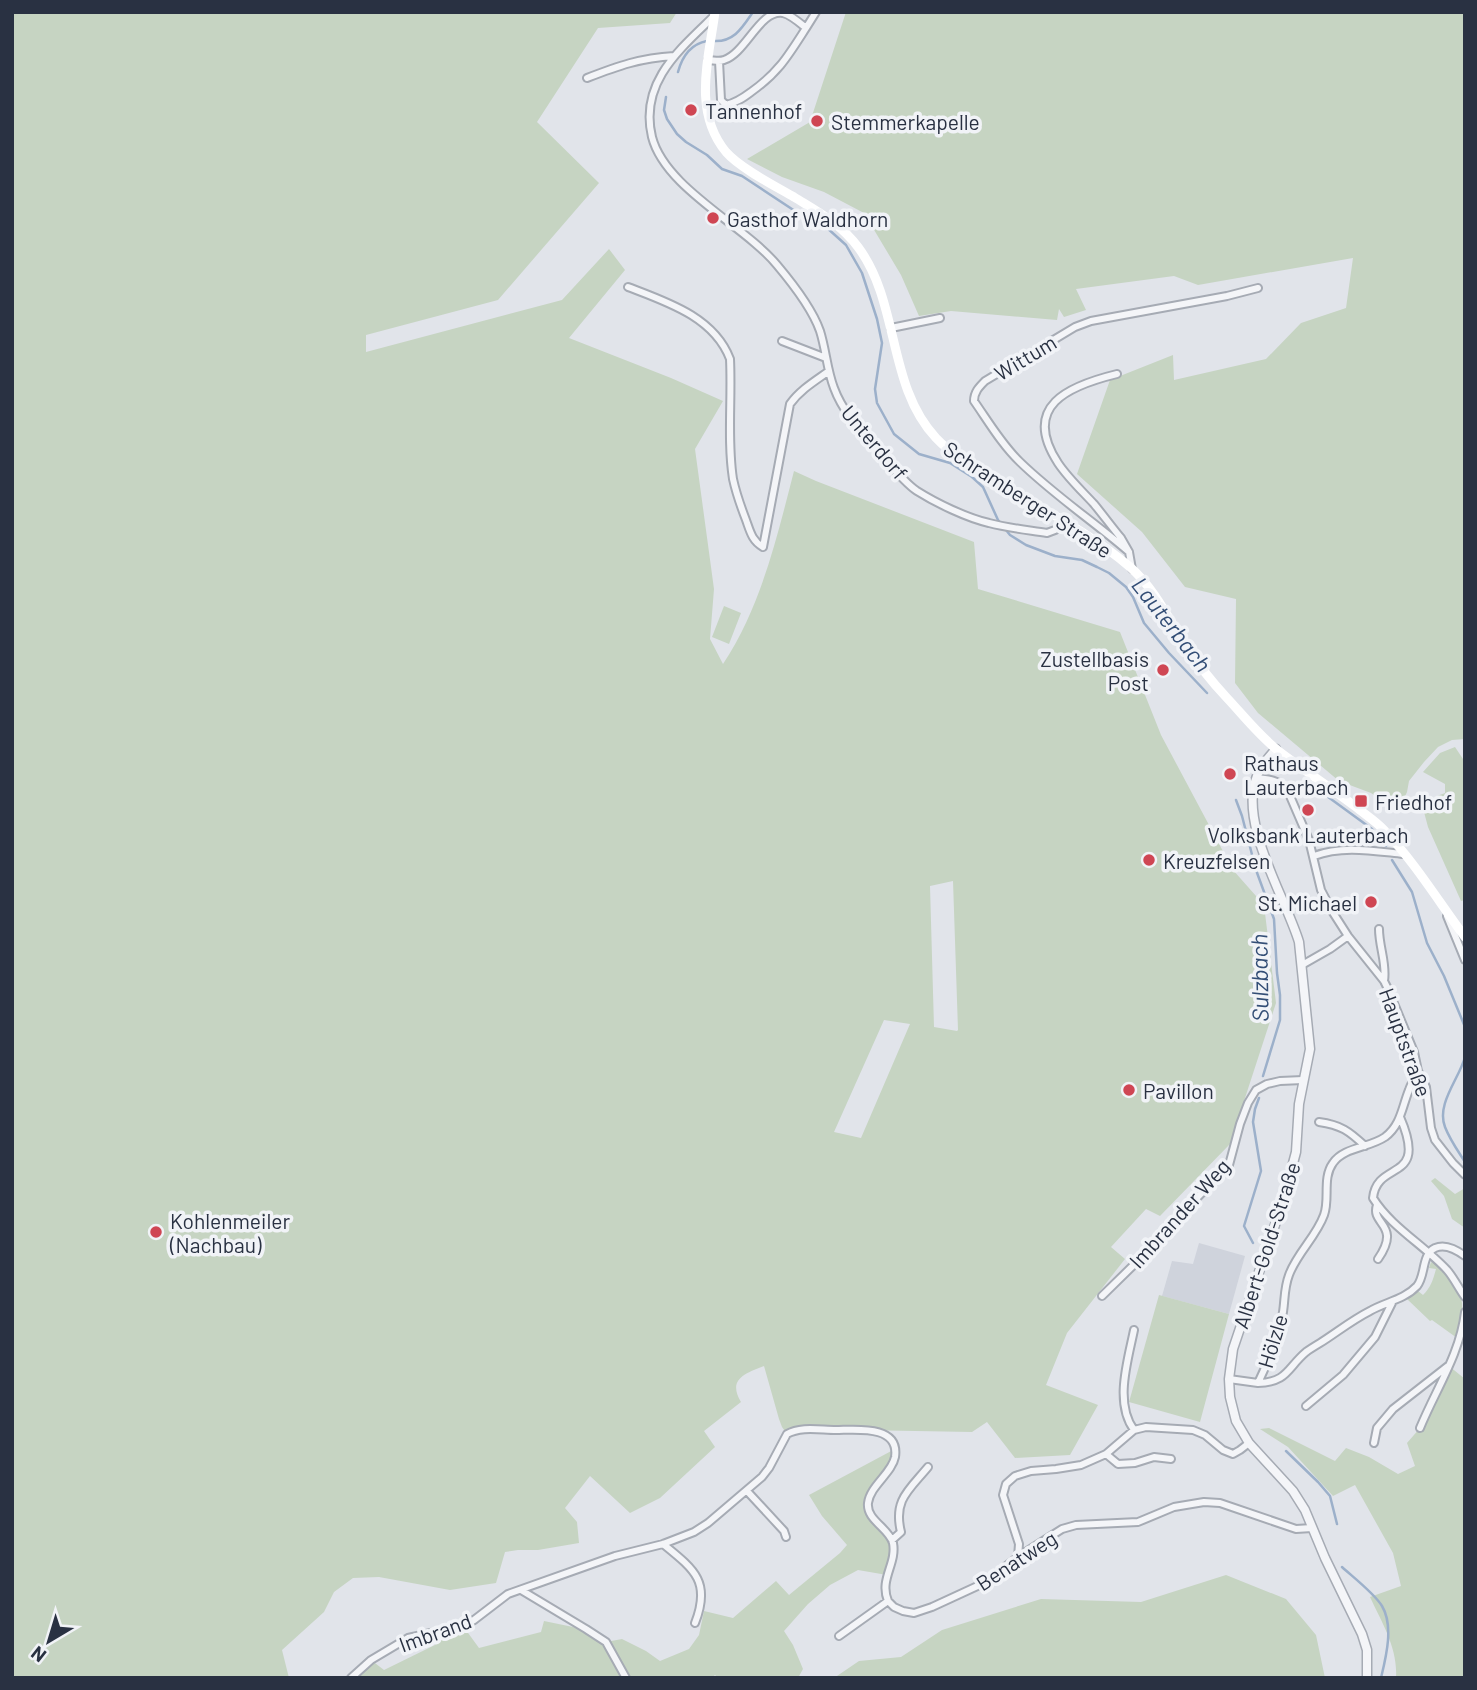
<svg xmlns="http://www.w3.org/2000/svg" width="1477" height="1690" viewBox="0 0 1477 1690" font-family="Barlow,sans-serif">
<rect width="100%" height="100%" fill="#e1e4ea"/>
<path fill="#cfd3dc" d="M1199 1243 1245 1256 1229 1314 1162 1296 1172 1261 1193 1264Z"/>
<path fill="#c6d4c2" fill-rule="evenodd" d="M12 12H677L670 23 598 28 537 122 599 183 498 300 366 335V352L562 300 609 249 625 270 569 338 671 378 723 401 695 449 714 589 710 639 723 664C761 607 777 537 794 471L816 481 974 542 978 589 1120 632 1161 735 1233 870 1264 905 1276 1003 1230 1144 1160 1216 1146 1209 1111 1247 1125 1259 1067 1333 1046 1385 1098 1405 1070 1455 1015 1458 987 1422 972 1432 802 1429 787 1434 782 1427 779 1419 764 1366C746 1373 727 1379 741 1402L704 1431 715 1447 660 1498 630 1513 590 1476 565 1508 577 1522 579 1543 538 1550H518L505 1552 496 1583 450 1590 379 1577 353 1578 334 1592 324 1612 282 1650 289 1678H12ZM953 881 958 1030 957 1031 934 1027 930 886ZM884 1020 910 1024 861 1138 834 1132Z
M846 12H1465V739L1452 740 1438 747 1424 762 1409 781 1407 792 1398 812 1371 793 1339 781 1258 713 1235 683 1236 599 1185 587 1142 532 1077 474 1110 380 1173 355 1174 380 1266 359 1301 323 1346 308 1353 258 1198 285 1174 276 1076 289 1086 310 1064 317 1059 309 1057 320 951 311 919 316 901 275 864 213 824 192 782 177 747 159 810 122Z
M724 606 741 613 729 644 712 637Z
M1455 747 1465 762V900L1461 901 1428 827 1424 812 1437 796 1445 793V784L1423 772 1440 753Z
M1435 1178 1455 1194 1465 1188V1228L1452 1219 1444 1196 1431 1181Z
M1431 1262C1445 1267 1460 1288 1462 1303 1463 1314 1460 1327 1457 1338L1432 1320 1430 1321 1407 1299 1418 1291 1423 1295C1431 1287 1433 1280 1436 1269L1429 1268Z
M1159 1295 1229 1314 1200 1422 1129 1402Z
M1449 1366 1465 1379V1678H1396C1398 1648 1382 1623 1370 1597L1401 1586 1393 1553 1355 1485 1333 1496 1288 1447 1260 1429 1269 1428 1335 1461 1346 1448 1369 1457 1398 1474 1415 1466 1407 1443 1420 1428Z
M895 1449V1457L867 1506 893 1547 887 1575 858 1570 830 1585 808 1604 784 1631 793 1645 803 1669 798 1678H718L715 1675 712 1678H351L371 1660 384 1670 439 1643 451 1629 463 1626 479 1648 541 1632 544 1621 573 1627 606 1642 622 1639 646 1651 660 1661 689 1649 699 1635 704 1611 733 1618 776 1581 789 1595 840 1553 847 1545 822 1516 809 1495Z
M1226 1575 1286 1599 1316 1635 1325 1678H834L859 1661 901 1657 942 1630 1041 1599 1141 1602Z"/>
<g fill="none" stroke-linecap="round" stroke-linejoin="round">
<path stroke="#9cb0ca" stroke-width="2.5" d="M714 41C734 42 742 28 753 12
M678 72C682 57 691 44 707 41
M666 97 664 110 667 119 677 134 686 142 707 155 722 169 742 176 804 217 826 227 846 245 862 273 877 319 882 343 875 389 877 403 894 434 919 454 950 463 972 477 983 487 998 520 1010 535 1026 545 1055 556 1082 560 1097 567 1109 573 1126 587 1133 597 1144 623 1169 653 1207 693
M1324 794 1372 829 1386 846
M1236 800 1242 816 1256 870 1274 919 1277 973 1280 995V1020L1263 1076
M1392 860 1412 892 1427 943 1444 976 1465 1027
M1465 1057C1459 1079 1436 1104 1445 1127 1450 1140 1458 1151 1465 1162
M1253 1243 1244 1226 1261 1171 1253 1122 1255 1109 1259 1098
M1286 1451 1318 1482 1330 1496 1337 1524
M1342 1567C1353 1577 1375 1594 1382 1606 1394 1626 1386 1657 1381 1678"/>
<g stroke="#a6abb4" stroke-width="10">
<path id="minor" d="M713 17C679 50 639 83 652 137 665 188 744 225 777 265 793 284 812 308 820 331 826 350 827 370 834 388 842 410 858 428 873 445 885 458 902 481 917 491 936 503 967 518 989 523 1008 528 1028 530 1047 533L1055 530 1065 522
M806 28 816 12
M708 60C713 60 719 62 724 60 746 53 760 9 783 13 791 15 800 23 806 28 788 56 779 72 751 92 743 98 736 103 726 105L721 100 719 61
M587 78C618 66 640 58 674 56
M628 287C667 302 714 317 730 359 732 399 727 440 733 479 736 493 741 507 746 520 750 531 752 541 763 547L790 404C800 390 815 381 829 371
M891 328 940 318
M782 341 826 358
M1117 374C1068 386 1021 406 1058 463 1068 478 1082 491 1094 504 1103 515 1112 527 1121 538L1129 552 1132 569
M1129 552C1093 521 1054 495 1020 462 1002 445 988 421 974 401 974 392 979 387 985 381L1075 327 1091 321 1227 296 1258 288
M1256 778C1269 779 1278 780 1287 789L1309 840 1321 890 1332 911 1348 936 1384 981 1388 989 1414 1052 1418 1071 1426 1087 1431 1128 1435 1140 1453 1163 1465 1175
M1314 856C1342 845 1374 851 1403 854
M1447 916 1465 960
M1379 929C1379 947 1387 964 1384 981
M1302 965 1330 949 1348 936
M1400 1117C1429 1184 1377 1159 1373 1198 1391 1227 1424 1245 1447 1270 1454 1278 1459 1289 1465 1297
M1319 1122C1341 1125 1349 1131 1365 1146
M1377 1205C1370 1225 1402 1224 1378 1259
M1102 1296 1153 1246 1192 1203 1229 1165 1240 1124 1248 1103 1256 1090 1267 1084 1280 1081 1303 1080
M1134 1330C1128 1360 1114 1403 1134 1430L1146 1427 1193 1430 1205 1435 1223 1450 1233 1454 1240 1450 1249 1443
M1229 1379 1258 1383C1269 1360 1279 1337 1283 1312 1285 1299 1284 1288 1289 1275 1297 1253 1316 1237 1324 1215 1330 1199 1322 1178 1333 1163 1344 1147 1369 1148 1385 1137 1401 1125 1402 1107 1409 1090 1411 1083 1416 1077 1418 1071
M1258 1383C1288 1382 1287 1368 1306 1352 1310 1349 1315 1346 1320 1343 1336 1333 1352 1320 1370 1311 1385 1302 1404 1300 1417 1286 1426 1275 1421 1255 1435 1248 1446 1243 1457 1250 1465 1256
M1306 1406 1343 1375 1375 1337 1392 1303
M1420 1428C1436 1389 1460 1354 1465 1312
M1374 1443 1377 1428 1393 1409 1448 1366
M1106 1454 1118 1464 1135 1463 1154 1457 1171 1459
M747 1491 784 1531 786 1537
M892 1540 901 1532C893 1500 909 1490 928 1467
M663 1544C695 1570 711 1582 695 1623
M1018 1557 1019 1544 1003 1495 1006 1484 1015 1476 1031 1471 1056 1469 1081 1465 1106 1454 1134 1430
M521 1590 586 1629 606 1642 626 1678
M839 1636 888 1601 894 1607 903 1611 914 1613 932 1607 984 1583 1018 1557 1062 1529 1076 1525 1138 1522 1174 1507 1204 1502 1220 1503 1296 1529 1312 1528
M351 1678 371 1660 408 1638 463 1626 474 1620 508 1594 615 1556 663 1544 694 1532 708 1523 762 1477 769 1468 787 1434C801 1426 820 1430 836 1430 854 1430 900 1424 895 1457 892 1473 870 1486 868 1503 866 1520 889 1528 893 1543 897 1564 879 1579 888 1601"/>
</g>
<g stroke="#a6abb4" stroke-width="11">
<path id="tertiary" d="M1276 749C1269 757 1261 765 1257 776 1238 823 1285 896 1299 942L1310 1049 1299 1104 1296 1152 1283 1201 1233 1349 1229 1379 1230 1397 1236 1421 1249 1443 1293 1491 1305 1510 1325 1558 1362 1634 1367 1650V1678"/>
</g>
<use href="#minor" stroke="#f4f5f8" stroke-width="6"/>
<use href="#tertiary" stroke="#f4f5f8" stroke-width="8"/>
<path stroke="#fff" stroke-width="9" d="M715 12C709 58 692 111 726 152 740 168 775 186 794 197 818 212 841 224 858 247 900 303 887 386 936 438 954 457 980 471 1003 485 1046 511 1091 534 1130 567 1153 587 1168 617 1184 643 1197 663 1211 681 1227 698 1243 715 1261 738 1280 752 1305 771 1331 788 1356 807 1366 815 1377 822 1385 831 1415 863 1439 902 1465 937"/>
</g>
<g fill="#cf4653" stroke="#f1f3f7" stroke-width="2.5">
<circle cx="691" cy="110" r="7"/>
<circle cx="817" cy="121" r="7"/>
<circle cx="713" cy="218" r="7"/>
<circle cx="1163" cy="670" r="7"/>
<circle cx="1230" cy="774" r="7"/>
<rect x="1354" y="794" width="14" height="14" rx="3.5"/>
<circle cx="1308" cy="810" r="7"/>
<circle cx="1149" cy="860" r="7"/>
<circle cx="1371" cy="902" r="7"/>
<circle cx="1129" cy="1090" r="7"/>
<circle cx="156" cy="1232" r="7"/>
</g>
<g text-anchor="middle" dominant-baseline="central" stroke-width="7" stroke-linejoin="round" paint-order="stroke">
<g font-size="21" fill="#293142" stroke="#f1f3f7" text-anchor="start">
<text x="705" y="110">Tannenhof</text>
<text x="831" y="121">Stemmerkapelle</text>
<text x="727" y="218">Gasthof Waldhorn</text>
<text x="1149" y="658" text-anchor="end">Zustellbasis<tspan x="1149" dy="24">Post</tspan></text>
<text x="1244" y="762">Rathaus<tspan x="1244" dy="24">Lauterbach</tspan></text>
<text x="1375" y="801">Friedhof</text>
<text x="1308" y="834" text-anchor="middle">Volksbank Lauterbach</text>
<text x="1163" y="860">Kreuzfelsen</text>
<text x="1357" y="902" text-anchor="end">St. Michael</text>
<text x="1143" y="1090">Pavillon</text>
<text x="170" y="1220">Kohlenmeiler<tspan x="170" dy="24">(Nachbau)</tspan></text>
</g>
<g font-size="21" fill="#293142" stroke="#f1f3f7">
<text transform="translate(1025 357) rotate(-31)">Wittum</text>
<text transform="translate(875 442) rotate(50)">Unterdorf</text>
<text transform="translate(1028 499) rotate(33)">Schramberger Straße</text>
<text transform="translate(1406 1042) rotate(70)">Hauptstraße</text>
<text transform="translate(1179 1213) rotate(-48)">Imbrander Weg</text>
<text transform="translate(1266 1245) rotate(-72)">Albert-Gold-Straße</text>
<text transform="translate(1272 1341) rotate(-73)">Hölzle</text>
<text transform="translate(1016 1560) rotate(-33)">Benatweg</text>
<text transform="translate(435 1632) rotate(-20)">Imbrand</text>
</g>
<g font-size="23" font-style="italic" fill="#334e76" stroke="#f1f3f7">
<text transform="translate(1172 624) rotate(52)">Lauterbach</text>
<text transform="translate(1259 978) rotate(-91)">Sulzbach</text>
</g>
</g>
<rect width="1477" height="1690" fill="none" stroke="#293142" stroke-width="28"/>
<g transform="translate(49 1641) rotate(218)" stroke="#f1f3f7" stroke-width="5" paint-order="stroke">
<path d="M0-5L12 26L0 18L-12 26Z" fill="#293142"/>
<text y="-10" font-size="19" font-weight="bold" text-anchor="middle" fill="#293142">N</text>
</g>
</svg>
